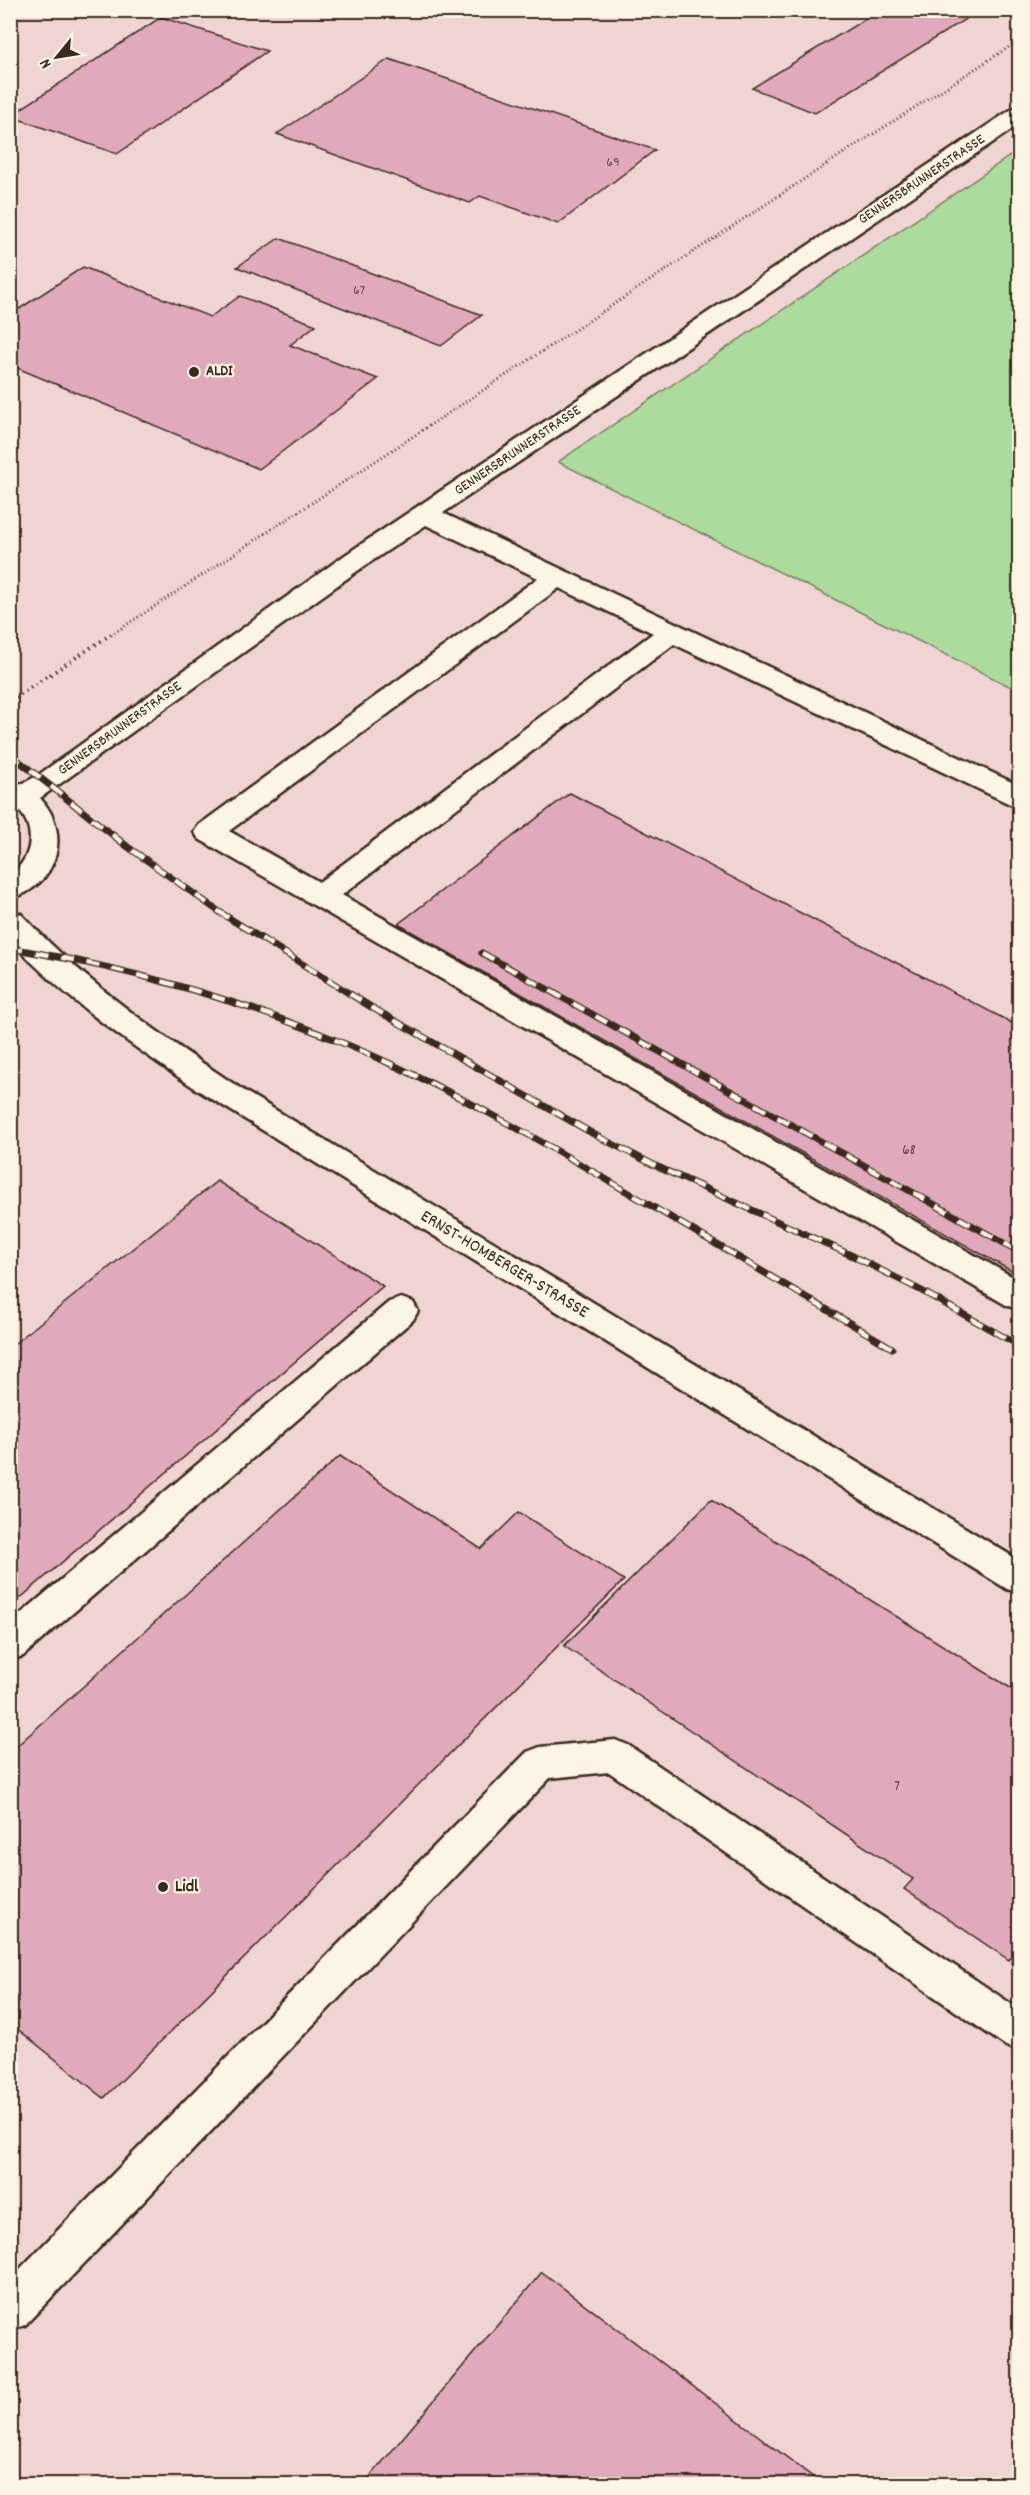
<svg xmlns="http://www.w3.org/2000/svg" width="1030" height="2495" viewBox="0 0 1030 2495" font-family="Dekko,sans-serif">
<rect width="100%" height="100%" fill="#f7e6dd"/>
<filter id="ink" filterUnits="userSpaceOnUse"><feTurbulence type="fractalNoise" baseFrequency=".0167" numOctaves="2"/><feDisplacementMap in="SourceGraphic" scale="12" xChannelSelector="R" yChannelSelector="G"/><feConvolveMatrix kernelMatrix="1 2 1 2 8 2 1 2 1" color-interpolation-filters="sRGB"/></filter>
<g filter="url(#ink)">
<path fill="#f0d4d3" d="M11 11H1019V2484H11Z"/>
<path fill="#acdc9d" stroke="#74835e" stroke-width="1.5" d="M1019 150V691L558 462Z"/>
<path fill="#e1a9bc" stroke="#3b2a1e" stroke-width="1.5" d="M880 10H980L815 113 752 88Z
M161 17 267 51 117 154 10 116Z
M389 59 655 150 558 224 480 196 470 203 277 134Z
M279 238 482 315 441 346 237 267Z
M83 267 210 317 240 296 316 325 290 345 378 379 259 469 10 365V315Z
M570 793 1020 1027V1276L398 924Z
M217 1181 383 1286 10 1607V1347Z
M340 1456 481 1549 519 1512 624 1580 104 2098 10 2023V1752Z
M711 1500 1020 1694V1947L1009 1960 904 1889 913 1879 564 1646Z
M542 2272 822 2484H364Z"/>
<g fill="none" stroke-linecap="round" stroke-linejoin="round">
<g stroke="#3b2a1e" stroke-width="5">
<path id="minor" d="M1020 107V124L443 513 1020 786V807L1010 804 674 644 342 895 1020 1281V1309L1008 1306 199 839 194 832 199 825 538 578 426 525 363 567 40 798C73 834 57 886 10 899V875C36 857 37 820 10 803V781L22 784 37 776 345 555 1012 109ZM559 588 653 633 319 882 229 831Z
M10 911 21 914C88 986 167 1040 249 1094L1020 1561V1593L1007 1589 196 1089C130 1044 65 999 10 940Z
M401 1298 413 1302 418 1311 413 1320 23 1656 10 1660V1623L389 1302Z
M615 1740 628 1745 1020 2010V2051L1006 2046 609 1772 550 1778 25 2325 10 2330V2279L527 1752 540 1747Z"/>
</g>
<path stroke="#3b2a1e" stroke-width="3" stroke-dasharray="1 3" stroke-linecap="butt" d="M111 635 850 149 1020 40"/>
<path stroke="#3b2a1e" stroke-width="4" stroke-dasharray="1.5 4.5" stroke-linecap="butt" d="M10 701 113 633"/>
<use href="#minor" fill="#fcf5e5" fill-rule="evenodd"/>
<g stroke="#3b2a1e" stroke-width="7">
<path id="rail" d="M10 754 128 847 221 913 371 1007 597 1136 658 1167 853 1256 920 1290 1020 1346
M10 948C134 969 255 1004 371 1055 459 1094 543 1142 626 1191 715 1243 803 1296 892 1348
M482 953 1020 1252"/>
</g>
<use href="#rail" stroke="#fcf5e5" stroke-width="4.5" stroke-dasharray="13" stroke-linecap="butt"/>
</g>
</g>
<g fill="#3b2a1e" stroke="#fcf5e5" stroke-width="2">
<circle cx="194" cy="372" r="6"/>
<circle cx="163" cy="1887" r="6"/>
</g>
<g text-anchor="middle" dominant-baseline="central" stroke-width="4.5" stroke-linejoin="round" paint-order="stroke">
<g font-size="14" fill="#644a46">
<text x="613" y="163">69</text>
<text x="359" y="291">67</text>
</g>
<g font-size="15" fill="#3b2a1e" stroke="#fcf5e5">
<text transform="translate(922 180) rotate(-34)">GENNERSBRUNNERSTRASSE</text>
<text transform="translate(518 451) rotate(-34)">GENNERSBRUNNERSTRASSE</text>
<text transform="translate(120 729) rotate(-36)">GENNERSBRUNNERSTRASSE</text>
</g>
<g font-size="15" font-weight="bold" fill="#3b2a1e" stroke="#fcf5e5" text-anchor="start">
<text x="206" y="372">ALDI</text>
</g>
<g font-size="15" fill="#644a46">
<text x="909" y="1151">68</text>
<text x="897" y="1787">7</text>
</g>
<g font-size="18" fill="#3b2a1e" stroke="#fcf5e5">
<text transform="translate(504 1265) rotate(31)">ERNST-HOMBERGER-STRASSE</text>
</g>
<g font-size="18" font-weight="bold" fill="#3b2a1e" stroke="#fcf5e5" text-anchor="start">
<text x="175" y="1887">Lidl</text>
</g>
</g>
<rect width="1030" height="2495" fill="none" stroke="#fcf5e5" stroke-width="36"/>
<rect x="18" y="18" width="994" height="2459" fill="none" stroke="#3b2a1e" stroke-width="2" filter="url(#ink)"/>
<g transform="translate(57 57) rotate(240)" stroke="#fcf5e5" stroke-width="4.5" paint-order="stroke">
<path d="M0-4.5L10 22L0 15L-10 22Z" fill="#3b2a1e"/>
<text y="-9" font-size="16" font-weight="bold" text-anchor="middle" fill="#3b2a1e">N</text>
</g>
</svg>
